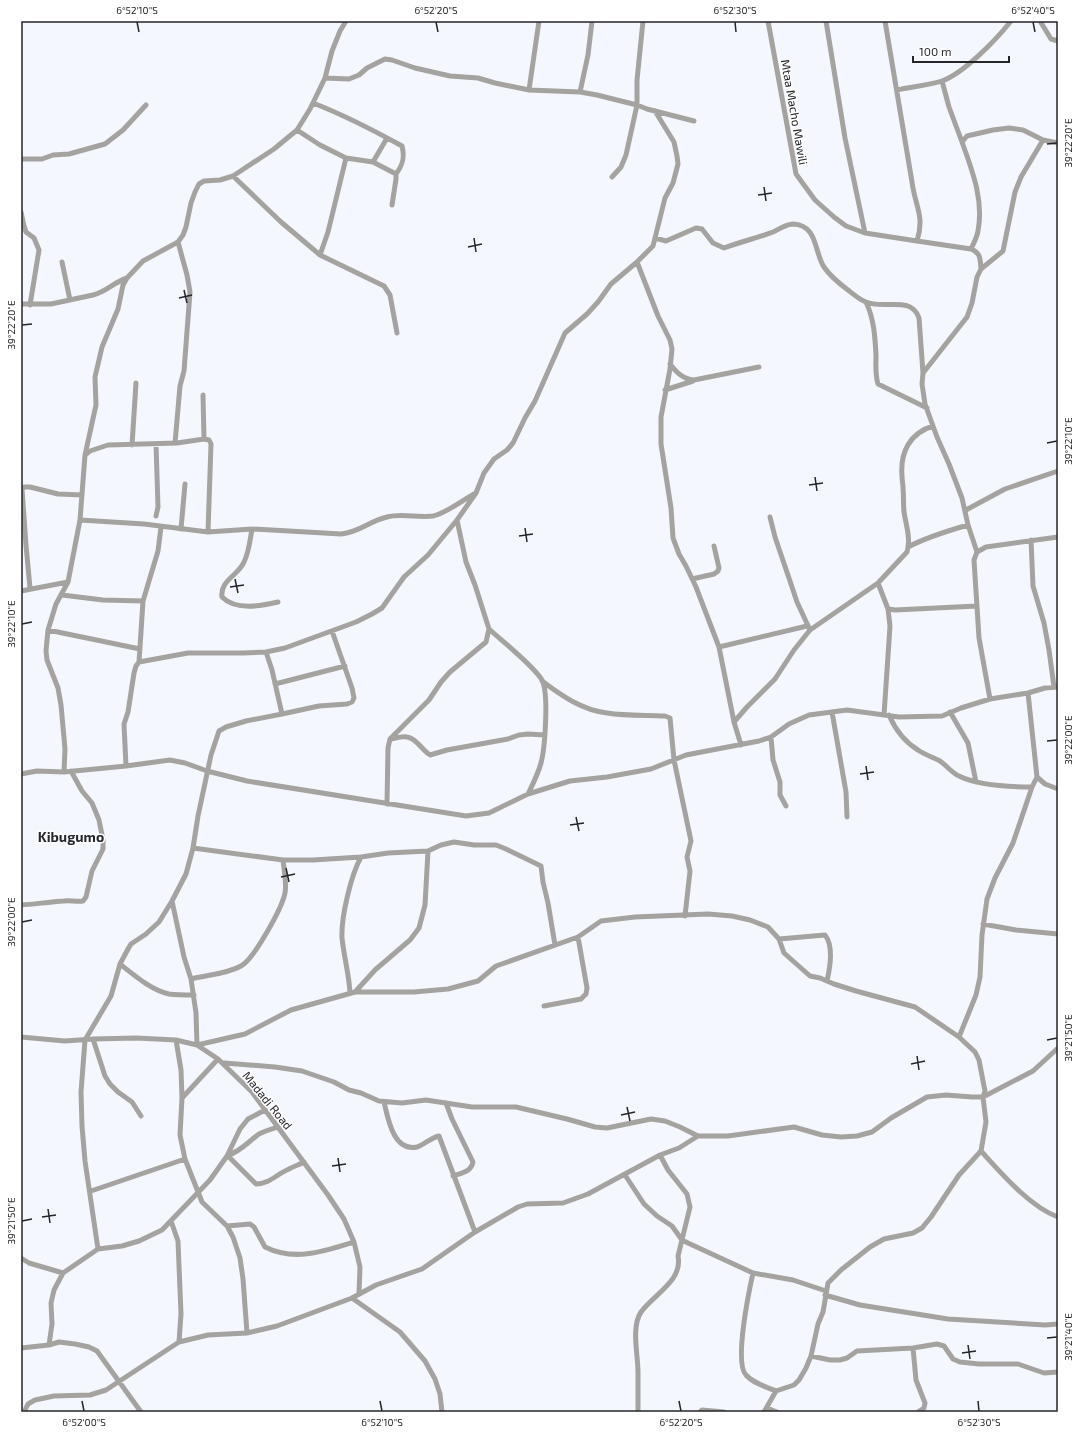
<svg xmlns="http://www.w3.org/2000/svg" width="1079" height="1433" viewBox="0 0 1079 1433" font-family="'Exo 2',sans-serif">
<rect width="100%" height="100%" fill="#f5f7ff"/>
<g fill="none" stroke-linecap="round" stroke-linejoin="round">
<path stroke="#a5a39f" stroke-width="5" d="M768 21 796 174 815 200 834 217 846 226 865 233 917 241 971 249C981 253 980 259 981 269
M826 21 845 138 865 233
M885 21C894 75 903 128 912 182 915 206 925 216 917 241
M1040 21 1051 39 1058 41
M325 78 349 79 359 75 367 68 385 59 392 60 415 68 450 76 478 78 495 83 529 90 580 92 597 95 637 105 647 109 694 121
M942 81 949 107 962 142
M529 90 539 21
M897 90C910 87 930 85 942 81 964 73 996 40 1011 21
M580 92 588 55 592 21
M313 103C344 115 373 130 402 146 405 157 403 165 396 174
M297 130 320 145 346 158 373 162 396 174V179L392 205
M21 159H42L53 155 69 154 105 144 123 130 146 105
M373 162 387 138
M233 176 281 222 320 255 384 286 390 295 397 333
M612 177 621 167 626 155 637 105V80L643 21
M21 212 24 226 26 232 34 238 39 250 30 305
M655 238 666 241 696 228 702 229 713 243 724 248C740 242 757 238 773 232 779 229 787 224 793 224 818 225 814 252 824 267 830 276 840 284 848 290 853 294 860 300 866 302 884 310 911 295 919 318L923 373
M971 249C974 243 977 237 978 231 984 200 972 170 962 142L967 136 993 130 1009 128 1023 130 1043 140 1058 143
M320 255 328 232 346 158
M62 262 70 300
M637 262 658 316 670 340 672 349 670 369 661 417V444L671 508 673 538 679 554 686 566 696 587 719 647 734 722 741 745
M866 302C874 319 875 336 876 355 876 364 875 375 878 384L927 408
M21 304H51L93 295C106 292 114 282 127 278
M670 364C677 373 683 379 694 380L759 367
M665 390 693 381
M204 439 209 440 211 444 208 532
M175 443 180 386 184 371 190 292 187 275 178 242
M156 444 158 507 156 516
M132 445 136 383
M85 455 90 451 108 445 177 443 204 439 203 395
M966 510 1005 489 1058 471
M770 517 775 537 791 584 797 602 810 630
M80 520 144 524 208 532 252 529 341 534C361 532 369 521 387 517 401 513 418 518 433 516 445 514 464 499 476 493
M181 529 185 484
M252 529C250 540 249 552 244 562 238 576 220 580 222 597 236 611 261 606 278 602
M1031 540 1033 586 1044 623 1049 650 1054 687
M908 547C927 537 947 531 968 525
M977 552 968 525 962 498 949 464 937 437 925 404 922 384 923 373 967 317 972 303 977 277 981 269 1003 251 1015 192 1021 177 1043 140
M692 579 714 574 718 571 719 568 714 546
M878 583 888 609 890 626 884 715
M30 588 26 545 22 489 24 487H30L58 494 82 495
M21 591 68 582
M62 595 103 600 143 601
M888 609 895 610 977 606
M489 629C503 642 533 665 542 680 549 693 545 748 541 763 538 774 533 784 528 794
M48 630 140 649
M719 647 807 626
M139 662 143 601 158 551 161 527
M542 681C562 696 582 710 607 713 626 716 646 715 665 716L670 718 674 760 691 841 687 857 690 871 685 916
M275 684 345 666
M1028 693 1037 777 1045 784 1058 789
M990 699 979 638 974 560 977 552 986 547 1058 537
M832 712 846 792 847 817
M950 712 968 743 976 782
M282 714 319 706 347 704 352 702 354 698 352 688 332 631
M889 715C895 729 905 742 918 750 925 755 933 757 940 761 947 766 952 773 959 776 979 786 1010 787 1032 787L1037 777
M734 722 747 707 775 679 794 650 810 630 878 583 907 552C911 539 906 525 904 512 903 503 904 497 903 488 903 484 902 480 902 476 900 452 910 433 933 426
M771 737 773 760 780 782V795L786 806
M391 739C396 738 402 736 407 737 416 738 422 750 430 755L447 750 508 739 519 735 528 734 544 735
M126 766 124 724 128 712 134 673 136 666 139 662 188 653H243L266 652 285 648 356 622 372 614 382 608 404 577 428 555 457 520 476 493 484 473 494 459 507 450 513 443 525 418 535 401 565 333 587 314 598 302 611 284 637 262 653 246 665 198 673 183 678 164 677 156 674 142 655 111
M64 772 65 749 61 705 58 688 47 660 46 651 48 630 56 604 68 582 80 520 85 455 96 405 95 377 102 347 118 309 123 285 127 278 143 261 178 242 183 235 186 227 191 203 195 192 199 184 204 181 220 180 233 176 274 149 297 130 310 109 325 78 332 51 340 31 346 21
M21 774 37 771 64 772 126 766 170 760 185 763 207 771 247 781 466 816 489 813 528 794 570 781 607 777 651 769 686 755 759 741 771 737 789 724 809 715 847 710 899 717 942 716 961 708 990 699 1028 693 1045 688 1058 687
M387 804 388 748 390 739 429 700 441 682 450 672 486 642 489 629 475 585 466 562 457 520
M193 848 283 860H313L361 857
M172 901 184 957 191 979 196 1013 197 1045 245 1034 291 1010 355 992H414L448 989 478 981 496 966 578 937 601 921 635 917 708 914 732 916 750 920 768 927 779 939 784 953 810 976 820 978 834 984 856 991 915 1007 959 1037 975 1052 979 1060 984 1086 985 1091 983 1097 986 1122 981 1151 959 1175 931 1217 922 1228 913 1233 884 1239 870 1247 841 1270 828 1283 823 1312 818 1324 811 1356 806 1368 799 1380 794 1385 776 1391 764 1412
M21 905C35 904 49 902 64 901 70 900 76 902 83 901L86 897 92 871 103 849V840L99 820 92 803 82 791 71 771
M983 924 1016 930 1058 934
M779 939 825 935C834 946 830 968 827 981
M120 964C134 975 151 990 169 994 177 995 186 995 194 995
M191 979C207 975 227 974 241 966 254 959 282 908 285 893 287 882 284 871 283 860
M355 992 375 970 410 940 419 928 425 905 428 851
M350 993C349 974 344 957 342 938 341 917 351 875 361 857L388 853 428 851 441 845 454 842 474 845H496L506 849 541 866 543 882 548 903 555 945
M544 1006 581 999 586 994 587 988 578 937
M21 1037 65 1041 93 1039 136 1038 176 1040 197 1045 218 1059 252 1092 328 1195 344 1219 354 1242 360 1267 359 1293
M959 1037 976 995 980 977 982 935 987 899 995 878 1013 843 1032 787
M93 1039 105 1076 110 1084 118 1092 132 1102 141 1116
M176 1040 181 1070 182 1098 180 1135 185 1159 202 1202 227 1226 233 1237 240 1258 243 1279 247 1333
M224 1063 275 1067 302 1071 334 1082 349 1090 361 1093 379 1101 402 1103 426 1100 472 1107H516L567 1119 595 1127 607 1128 651 1119 665 1121 680 1127 698 1136H728L794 1127 822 1135 841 1137 857 1136 872 1132 891 1118 927 1097 946 1095 972 1097H983L1033 1071 1058 1048
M182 1098 218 1059
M384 1102C388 1118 393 1152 417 1147 424 1145 430 1138 439 1136L475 1232
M446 1103 452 1119 473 1162C471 1172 462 1173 453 1176
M981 1151C1001 1173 1030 1207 1058 1217
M227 1156C241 1151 248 1142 259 1134 265 1131 272 1129 278 1127
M228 1156 256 1184C269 1184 277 1174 289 1169 294 1166 299 1165 304 1162
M625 1175 644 1204 657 1216 672 1226 682 1240 688 1243 753 1273 793 1280 826 1291
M91 1191 185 1159
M171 1221 178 1241 181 1314 179 1342
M227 1226 250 1224 254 1227 265 1247C295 1262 325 1251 354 1242
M98 1249 85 1161 82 1126 81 1092 85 1040 111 996 120 964 128 949 131 944 146 934 159 922 172 901 186 874 193 848 198 816 211 755 219 731 226 727 246 721 282 714 272 670 266 652
M21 1258 29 1263 63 1273
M753 1273C749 1291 734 1363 746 1375 753 1383 766 1387 776 1391
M825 1295 860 1305 948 1319 1045 1325 1058 1324
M352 1298 400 1332 425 1361 435 1379 440 1394 442 1412
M49 1345 52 1324 51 1303 54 1290 63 1273 98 1249 122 1246 139 1241 162 1230 210 1180 227 1156 240 1129 248 1119 265 1110
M21 1348 49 1345 59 1342 75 1344 89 1347 97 1351 141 1412
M913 1348 916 1380 925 1403 924 1408 918 1412
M811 1356 830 1360H840L847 1358 857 1351 913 1348 937 1344 944 1346 953 1359 960 1362 979 1364H1018L1044 1373 1058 1372
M767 1408 777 1412
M24 1412 28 1404 35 1400 54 1396 90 1395 106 1390 179 1342 208 1335 247 1333 277 1326 352 1298 376 1285 422 1269 475 1232 518 1207 527 1204 563 1203 588 1194 660 1155 679 1148 698 1136
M638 1412C638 1399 638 1385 638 1372 638 1355 631 1327 641 1312 654 1294 683 1281 678 1256L690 1207 687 1194 668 1170 660 1155
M700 1412 702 1410 724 1412"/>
</g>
<path fill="none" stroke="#25262a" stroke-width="1.5" d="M137 22 139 32M436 22 438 32M735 22 736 32M1033 22 1035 32M1047 144 1057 143M764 187 766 201M758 195 772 193M474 238 476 252M468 247 482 244M184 290 187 303M179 298 192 295M22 325 32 324M1047 443 1057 441M815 477 817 491M809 485 823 483M525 528 527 542M519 536 533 534M235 579 238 593M230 587 244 585M22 624 32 622M1047 741 1057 740M866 766 868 780M860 774 874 772M576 817 579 831M570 825 584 823M286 868 289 882M281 877 295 874M22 922 32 920M1047 1040 1057 1038M917 1056 919 1070M911 1064 925 1061M627 1107 630 1121M621 1115 635 1112M338 1158 340 1172M332 1166 346 1164M48 1209 50 1223M42 1217 56 1215M22 1221 32 1219M1047 1338 1057 1337M968 1345 970 1359M962 1353 976 1351M82 1401 84 1411M380 1401 382 1411M679 1401 681 1411M978 1401 979 1411"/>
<g text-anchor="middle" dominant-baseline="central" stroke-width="3" stroke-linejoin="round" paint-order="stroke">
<g font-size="12" fill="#25262a" stroke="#fff">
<text transform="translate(795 112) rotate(80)">Mtaa Macho Mawili</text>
<text transform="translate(268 1100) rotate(51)">Madadi Road</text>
</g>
<g font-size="14" font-weight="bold" fill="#272930" stroke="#fff">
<text x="71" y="836">Kibugumo</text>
</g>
</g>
<rect width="1079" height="1433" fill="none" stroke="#ffffff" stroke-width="44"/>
<path d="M913 56v6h96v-6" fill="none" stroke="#25262a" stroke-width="2"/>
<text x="919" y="56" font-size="12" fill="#25262a" stroke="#ffffff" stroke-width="3" paint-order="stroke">100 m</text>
<rect x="22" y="22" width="1035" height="1389" fill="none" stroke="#25262a" stroke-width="1.5"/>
<g font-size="10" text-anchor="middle" fill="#25262a">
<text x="137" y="14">6°52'10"S</text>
<text x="436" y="14">6°52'20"S</text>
<text x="735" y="14">6°52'30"S</text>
<text x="1033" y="14">6°52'40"S</text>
<text transform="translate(1068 143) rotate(-90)" y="4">39°22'20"E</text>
<text transform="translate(11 325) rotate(-90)" y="4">39°22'20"E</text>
<text transform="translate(1068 441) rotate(-90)" y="4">39°22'10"E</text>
<text transform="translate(11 624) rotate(-90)" y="4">39°22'10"E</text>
<text transform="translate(1068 740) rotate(-90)" y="4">39°22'00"E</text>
<text transform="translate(11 922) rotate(-90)" y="4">39°22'00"E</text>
<text transform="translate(1068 1038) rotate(-90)" y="4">39°21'50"E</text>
<text transform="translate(11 1221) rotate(-90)" y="4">39°21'50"E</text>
<text transform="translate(1068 1337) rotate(-90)" y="4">39°21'40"E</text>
<text x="84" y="1426">6°52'00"S</text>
<text x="382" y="1426">6°52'10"S</text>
<text x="681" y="1426">6°52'20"S</text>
<text x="979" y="1426">6°52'30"S</text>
</g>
</svg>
